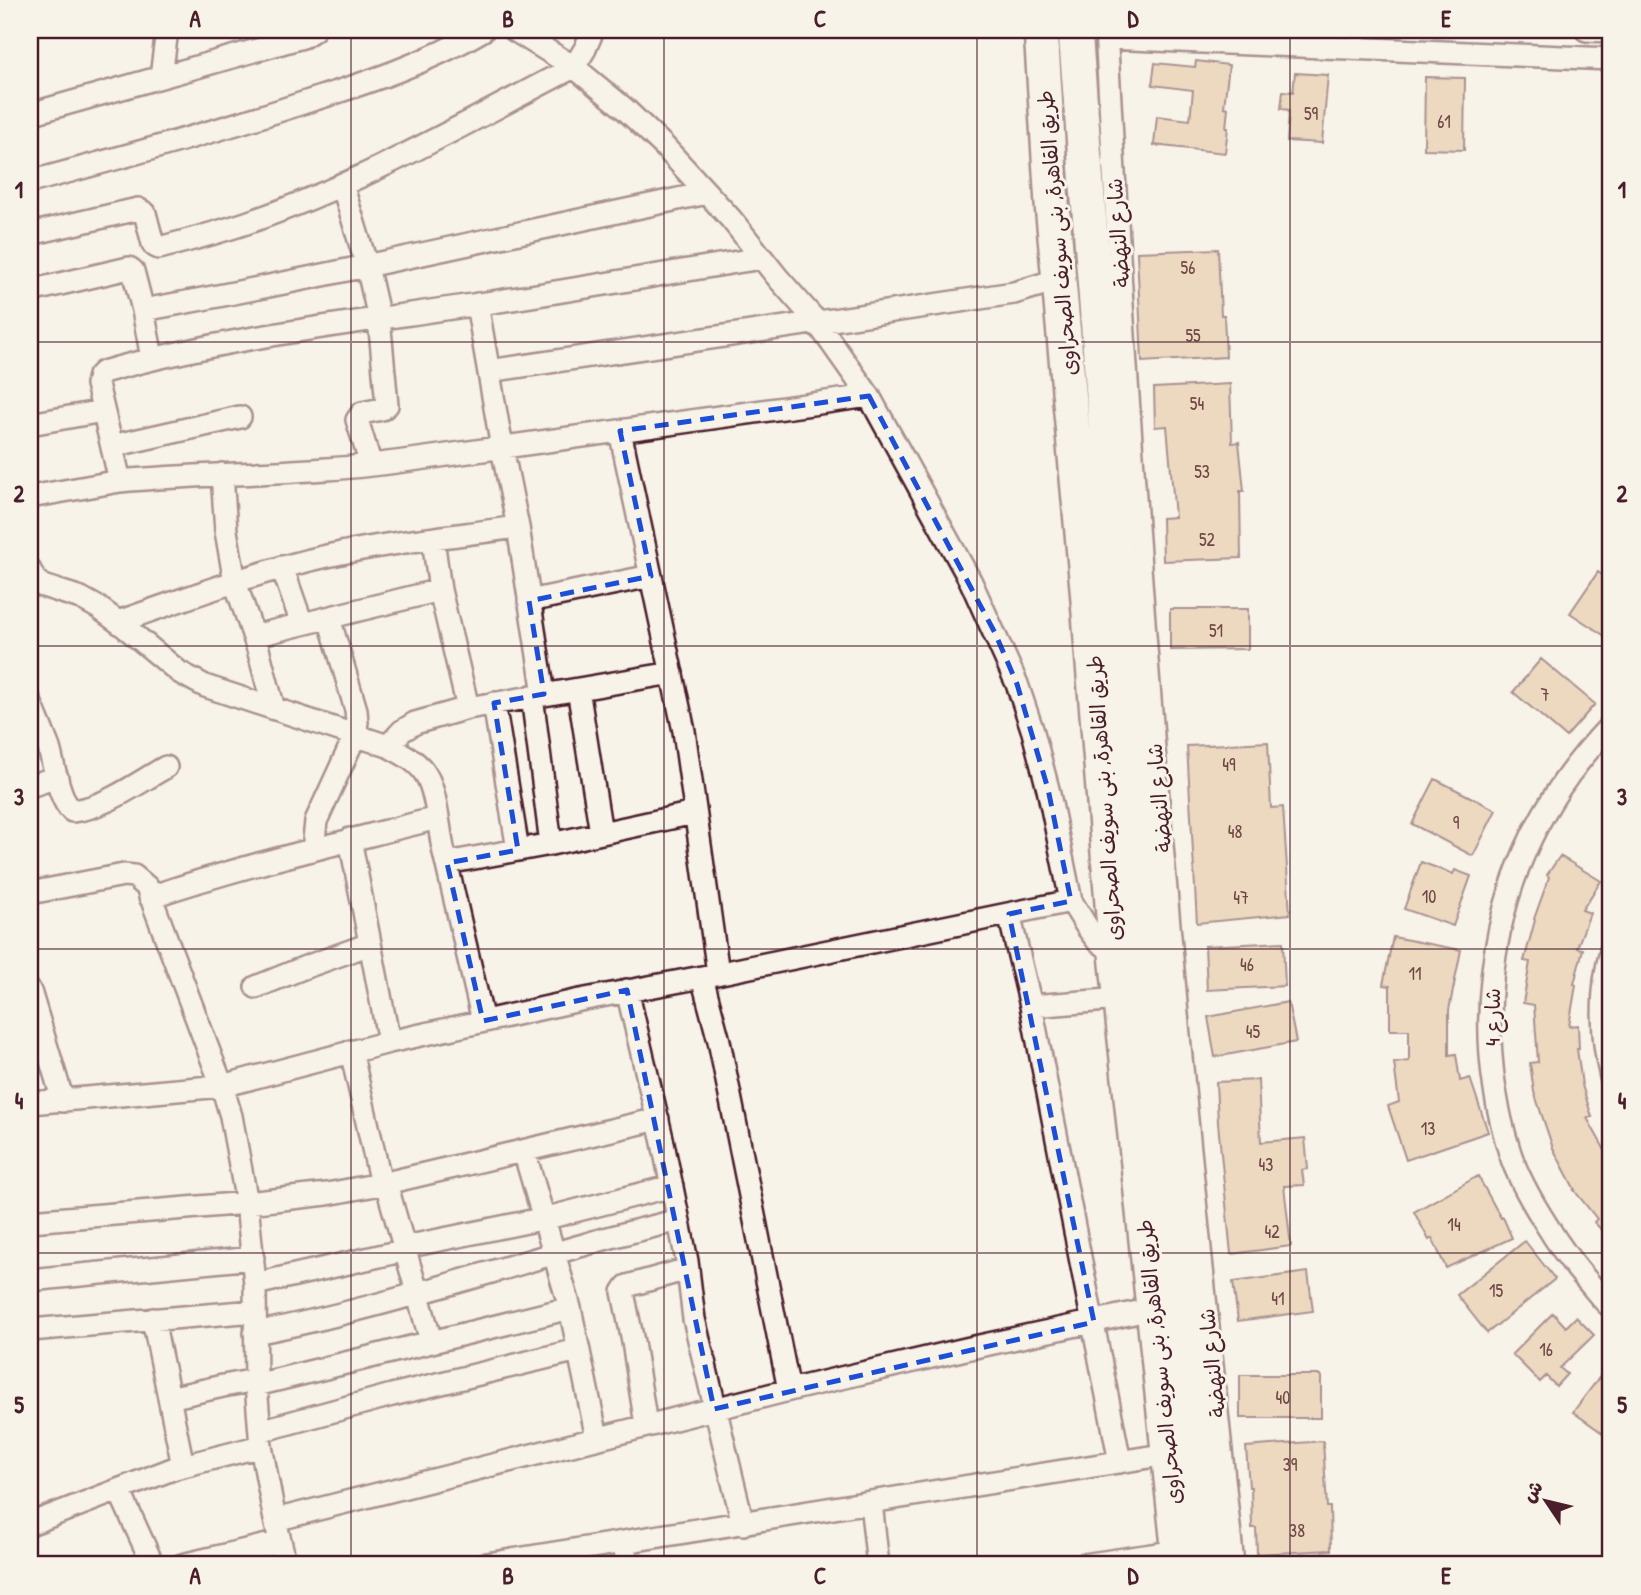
<svg xmlns="http://www.w3.org/2000/svg" width="1641" height="1595" viewBox="0 0 1641 1595" font-family="'Patrick Hand','Playpen Sans Arabic',sans-serif">
<rect width="100%" height="100%" fill="#f7f3e8"/>
<filter id="ink" filterUnits="userSpaceOnUse"><feTurbulence type="fractalNoise" baseFrequency=".0143" numOctaves="2"/><feDisplacementMap in="SourceGraphic" scale="14" xChannelSelector="R" yChannelSelector="G"/><feConvolveMatrix kernelMatrix="1 2 1 2 8 2 1 2 1" color-interpolation-filters="sRGB"/></filter>
<g filter="url(#ink)">
<path fill="#debb90" stroke="#4a1f2b" stroke-width="2" d="M1196 61 1229 65 1224 107 1228 108 1226 128H1228L1225 153 1154 145 1157 116 1190 120 1193 90 1152 85 1155 63 1195 67Z
M1295 73 1328 75 1322 143 1287 141 1289 110 1281 109 1283 91 1293 92Z
M1425 77 1465 78 1464 150 1424 149Z
M1218 249 1221 315H1224L1226 357 1142 362 1137 252Z
M1230 384 1232 443 1239 442 1244 491H1240L1241 558 1163 561 1162 518 1175 517 1167 426 1155 427 1154 388Z
M1598 572 1611 581V640L1570 613Z
M1170 609H1248V649L1170 650Z
M1541 659 1595 704 1566 737 1513 692Z
M1268 742 1271 808 1283 807 1290 914 1197 923 1187 746Z
M1435 779 1496 810 1473 856 1412 824Z
M1560 856 1601 881 1582 910 1590 913 1577 948 1583 949 1574 984 1576 985 1569 1026 1578 1025 1579 1049H1577L1582 1085 1592 1117 1587 1118 1611 1161V1240L1594 1222 1597 1219 1574 1190H1575L1553 1148 1534 1092 1530 1063 1538 1062 1534 1005 1523 1003 1530 962 1524 961 1535 920 1534 919 1549 877 1547 875Z
M1421 862 1453 874 1455 870 1471 876 1453 926 1404 909Z
M1393 937 1461 950 1449 1010V1055L1456 1054 1460 1081 1470 1078 1488 1132 1406 1160 1388 1106 1399 1102 1394 1063 1409 1061V1030H1390V986L1383 985Z
M1283 942 1285 986 1207 990 1205 946Z
M1288 1002 1296 1042 1215 1057 1208 1017Z
M1258 1080 1261 1142 1305 1138 1308 1169 1302 1170 1304 1185 1284 1186 1291 1246 1231 1254 1218 1123 1216 1082Z
M1478 1176 1501 1218 1503 1217 1512 1238 1446 1268 1432 1238 1429 1240 1414 1212Z
M1525 1241 1555 1279 1487 1333 1457 1295Z
M1308 1272 1313 1311 1238 1321 1233 1282Z
M1553 1313 1566 1327 1576 1317 1594 1335 1560 1368 1567 1374 1556 1386 1546 1376 1540 1382 1512 1354Z
M1611 1362V1439L1573 1412Z
M1240 1375H1321V1418H1240Z
M1323 1441 1327 1507H1330L1331 1550 1257 1554 1256 1528H1252L1251 1487H1249L1246 1447Z"/>
<g fill="none" stroke-linecap="round" stroke-linejoin="round">
<g stroke="#4a1f2b" stroke-width="26">
<path id="street" d="M514 30 574 67 625 109 663 145 731 219 778 278 816 321 869 396 971 582 1017 684 1033 732 1048 789 1071 901 1087 927 1097 940 1116 954
M1106 30C1123 347 1145 664 1174 980 1191 1175 1213 1370 1233 1565
M1586 30 1611 31
M1107 38 1611 59
M161 77 167 30
M30 114 303 37 314 30
M30 182C122 157 215 132 306 102 366 83 428 63 483 30
M342 184 367 266 379 318 387 405 382 409 362 413 357 420 371 465
M30 234 138 209 145 213 153 244 155 246 159 248C190 240 221 232 252 221 364 182 469 121 574 67L585 49 593 30
M30 291 129 268 133 271 143 310
M477 304 502 448 518 527 544 694
M152 358 143 310C332 276 519 232 707 193
M489 371 1014 293 1060 279
M30 424 103 411
M620 431 684 731 718 973
M112 446 240 417
M222 474 226 531 235 582 258 649 274 709
M120 481C189 475 257 474 326 469 362 467 398 462 433 457L869 396
M30 497 120 481 97 384 99 376 103 372C226 337 353 323 479 304 573 290 667 273 762 258
M433 539 440 590 468 708
M282 567 302 624
M30 570 35 580 43 586 81 598 99 608 125 627 179 672 205 686 388 746C401 753 418 761 426 775 436 790 439 829 443 848 456 906 470 963 483 1021
M529 601 651 576
M118 622C187 598 256 572 327 556 390 542 454 536 518 527
M254 636 440 590
M578 689 601 833
M532 696 551 844
M30 701C36 716 43 732 49 748 54 765 59 800 72 811 105 808 137 783 166 767
M494 703 518 850
M1611 725C1589 748 1569 772 1552 800 1487 904 1473 1037 1510 1153 1518 1178 1532 1202 1546 1224 1560 1247 1572 1264 1590 1284 1597 1292 1603 1301 1611 1307
M388 746 402 731 415 723 468 708 672 673
M30 786 57 777
M350 839 389 1042
M313 850 316 821 355 736 357 722 356 710 329 618
M447 863 551 844 694 813
M30 893 124 875 134 876 147 887 222 1086 231 1116 247 1203 255 1284 256 1385 261 1446 275 1520 286 1565
M150 897C244 865 341 843 437 818
M1009 914 1031 1006 1121 999
M1611 951C1600 991 1601 1037 1611 1077
M702 977 719 1041 789 1390
M256 987 303 968 370 944
M627 990 662 1138 687 1261 694 1319 743 1524
M30 991 63 1101
M1031 1006 1120 1462
M351 1051 381 1184
M30 1103 222 1086 389 1042 580 1000 702 977 1071 901
M524 1151 570 1308 597 1438
M386 1183 431 1341
M30 1221 247 1203 327 1194 386 1183 658 1119
M405 1247 551 1217 672 1186
M30 1280 253 1258
M255 1284 406 1250
M153 1319 183 1466
M30 1330 255 1311
M255 1333C369 1311 479 1275 590 1243 620 1234 649 1228 678 1220
M256 1385 570 1308
M169 1398 223 1386 256 1380
M646 1425 633 1342 623 1292 627 1286 688 1269
M260 1431 392 1395 578 1350
M119 1490 153 1565
M871 1503 878 1565
M275 1520 789 1390 970 1348 1152 1309
M30 1524 175 1468 261 1446
M624 1543 627 1565
M182 1565 280 1542
M481 1565 1168 1454
M1083 1565 1179 1551"/>
</g>
<g stroke="#4a1f2b" stroke-width="38">
<path id="primary" d="M1041 30 1052 204 1087 588 1116 954 1180 1565
M1075 30 1146 954 1208 1565"/>
</g>
<use href="#street" stroke="#f7f3e8" stroke-width="21"/>
<use href="#primary" stroke="#f7f3e8" stroke-width="33"/>
</g>
</g>
<path d="M0 0H1641V1595H0ZM869 396 995 633 1017 684 1048 789 1071 901 1009 914 1094 1322 714 1409 627 990 483 1021 447 863 518 850 494 703 544 694 529 601 651 576 620 431Z" fill="#f7f3e8" fill-opacity=".55" fill-rule="evenodd"/>
<path fill="none" stroke="#1d4ed8" stroke-width="5" stroke-dasharray="14 9" stroke-linejoin="round" d="M869 396 995 633 1017 684 1048 789 1071 901 1009 914 1094 1322 714 1409 627 990 483 1021 447 863 518 850 494 703 544 694 529 601 651 576 620 431Z"/>
<path fill="none" stroke="#4a1f2b" stroke-width="2" stroke-opacity="0.55" d="M351 30V1565M664 30V1565M977 30V1565M1290 30V1565M30 342H1611M30 646H1611M30 949H1611M30 1253H1611"/>
<g text-anchor="middle" dominant-baseline="central" stroke-width="6" stroke-linejoin="round" paint-order="stroke">
<g font-size="18" fill="#6f4644">
<text x="1311" y="113">59</text>
<text x="1444" y="121">61</text>
<text x="1188" y="267">56</text>
<text x="1193" y="335">55</text>
<text x="1197" y="403">54</text>
<text x="1202" y="471">53</text>
<text x="1207" y="539">52</text>
<text x="1216" y="630">51</text>
<text x="1545" y="694">7</text>
<text x="1229" y="764">49</text>
<text x="1456" y="822">9</text>
<text x="1235" y="831">48</text>
<text x="1429" y="896">10</text>
<text x="1241" y="897">47</text>
<text x="1247" y="964">46</text>
<text x="1415" y="973">11</text>
<text x="1253" y="1031">45</text>
<text x="1428" y="1128">13</text>
<text x="1266" y="1164">43</text>
<text x="1454" y="1224">14</text>
<text x="1272" y="1231">42</text>
<text x="1496" y="1290">15</text>
<text x="1278" y="1298">41</text>
<text x="1546" y="1349">16</text>
<text x="1283" y="1397">40</text>
<text x="1290" y="1464">39</text>
<text x="1297" y="1530">38</text>
</g>
<g font-size="21" fill="#4a1f2b" stroke="#f7f3e8">
<text transform="translate(1057 233) rotate(-95)">طريق القاهرة, بنى سويف الصحراوى</text>
<text transform="translate(1118 233) rotate(-94)">شارع النهضة</text>
<text transform="translate(1104 798) rotate(-94)">طريق القاهرة, بنى سويف الصحراوى</text>
<text transform="translate(1159 798) rotate(-95)">شارع النهضة</text>
<text transform="translate(1492 1017) rotate(-90)">شارع 4</text>
<text transform="translate(1159 1362) rotate(-96)">طريق القاهرة, بنى سويف الصحراوى</text>
<text transform="translate(1212 1363) rotate(-96)">شارع النهضة</text>
</g>
</g>
<rect width="1641" height="1595" fill="none" stroke="#f7f3e8" stroke-width="77"/>
<g transform="translate(1546 1501) rotate(305)" stroke="#f7f3e8" stroke-width="5" paint-order="stroke">
<path d="M0-5L12 26L0 18L-12 26Z" fill="#4a1f2b"/>
<text y="-10" font-size="19" font-weight="bold" text-anchor="middle" fill="#4a1f2b">ش</text>
</g>
<rect x="38" y="38" width="1564" height="1518" fill="none" stroke="#4a1f2b" stroke-width="2.5"/>
<g font-size="23" text-anchor="middle" font-weight="bold" fill="#4a1f2b">
<text x="195" y="27">A</text>
<text x="508" y="27">B</text>
<text x="820" y="27">C</text>
<text x="1133" y="27">D</text>
<text x="1446" y="27">E</text>
<text x="19" y="198">1</text>
<text x="1622" y="198">1</text>
<text x="19" y="502">2</text>
<text x="1622" y="502">2</text>
<text x="19" y="805">3</text>
<text x="1622" y="805">3</text>
<text x="19" y="1109">4</text>
<text x="1622" y="1109">4</text>
<text x="19" y="1413">5</text>
<text x="1622" y="1413">5</text>
<text x="195" y="1584">A</text>
<text x="508" y="1584">B</text>
<text x="820" y="1584">C</text>
<text x="1133" y="1584">D</text>
<text x="1446" y="1584">E</text>
</g>
</svg>
